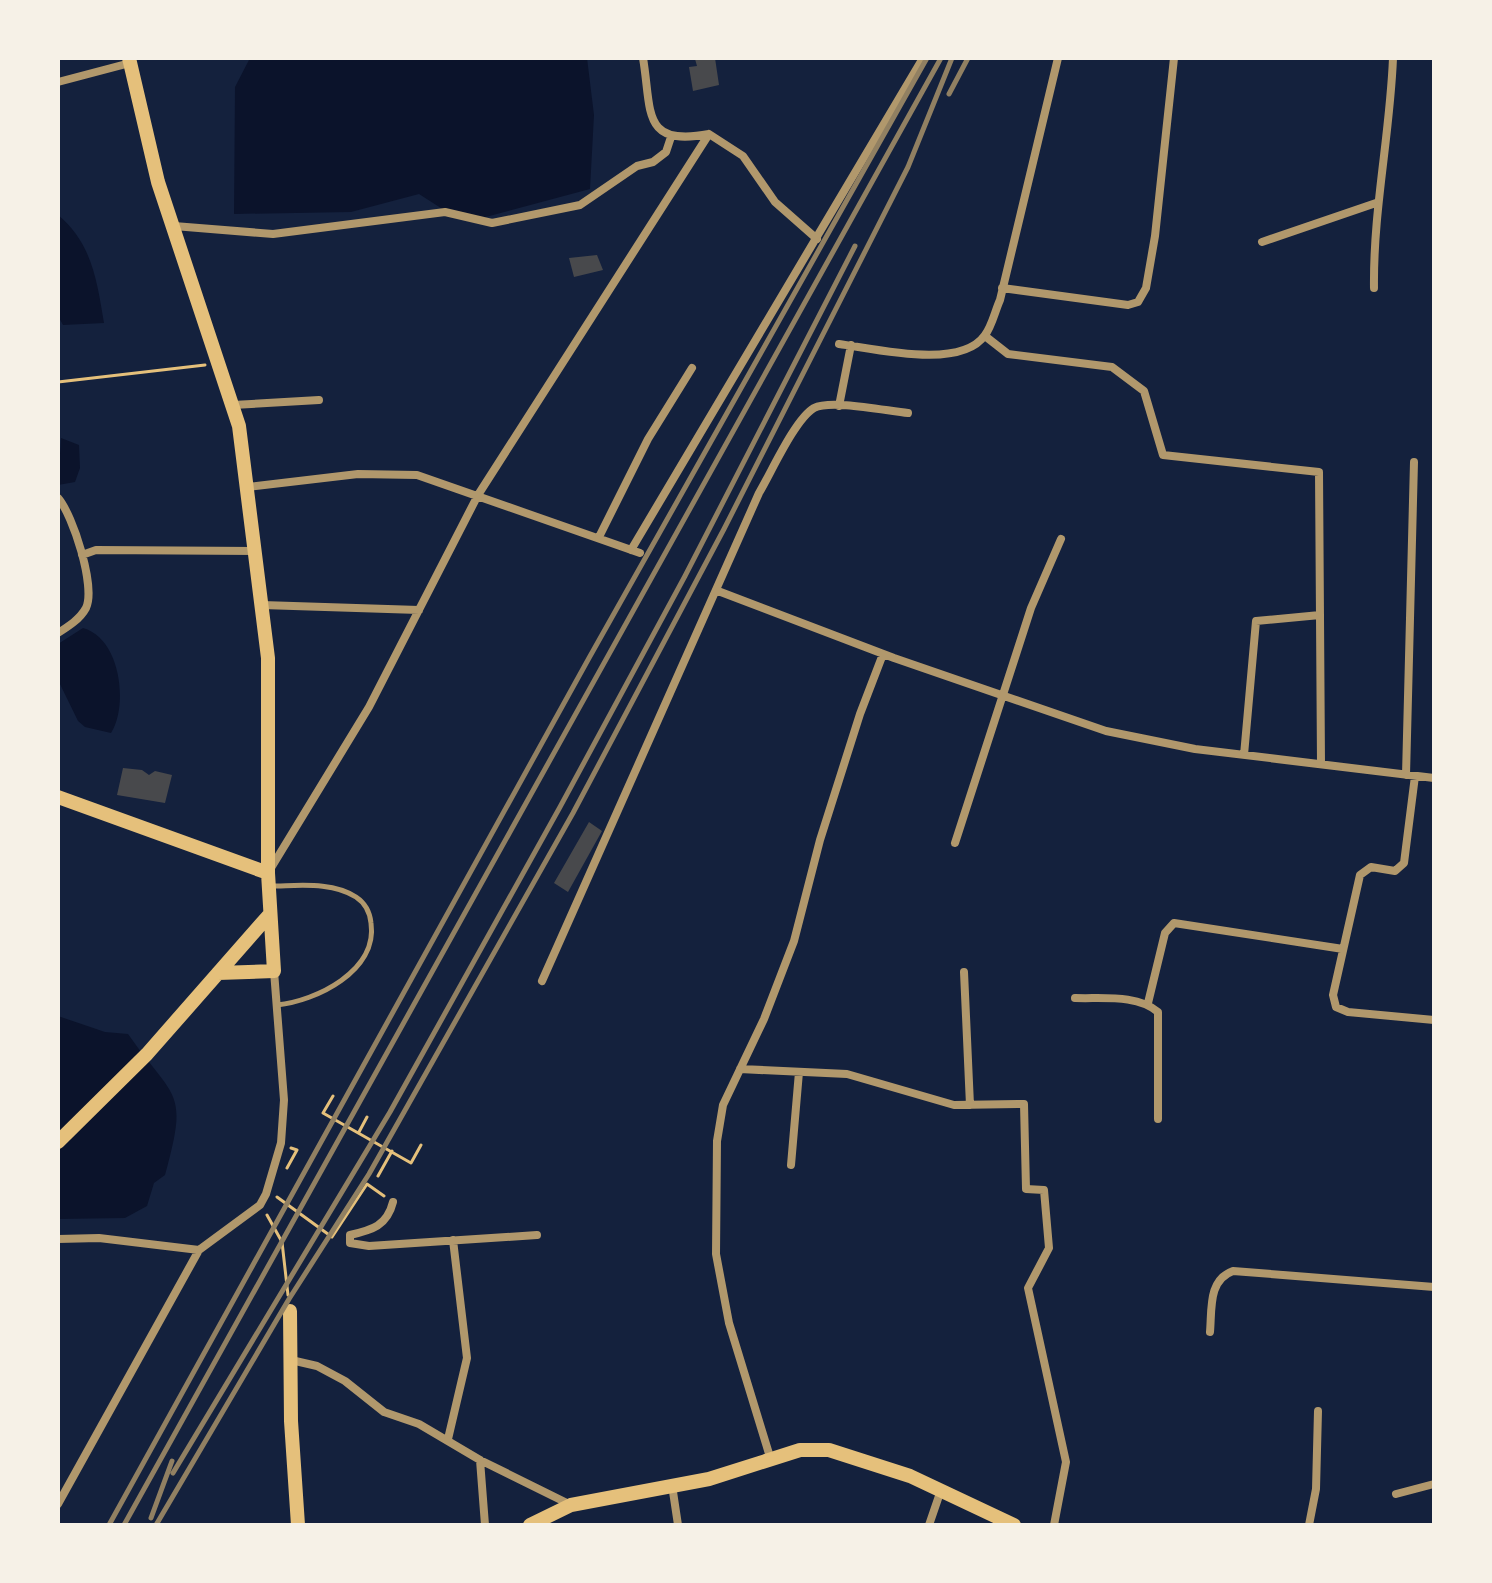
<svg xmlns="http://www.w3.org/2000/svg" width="1492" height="1583" viewBox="0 0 1492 1583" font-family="Merriweather,serif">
<rect width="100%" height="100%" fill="#14213d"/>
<path fill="#0b132b" d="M250 58H587L594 115 590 189 482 218 458 219 419 194 351 212 234 214 235 87Z
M58 215C92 243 97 281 104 323L63 325 58 316Z
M61 438 79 445 80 468 75 482 58 485Z
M83 628C120 638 129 704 111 733L85 727 78 721 58 680V644Z
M58 1016 105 1032 128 1034C175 1101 189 1088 165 1175L154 1183 147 1206 125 1218 58 1219Z"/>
<path fill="#48494c" d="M715 58 719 85 693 91 689 67 697 66 695 59Z
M597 255 603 270 574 277 569 258Z
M123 768 142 770 149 775 155 771 172 775 165 803 117 795Z
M589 822 602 831 568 892 554 883Z"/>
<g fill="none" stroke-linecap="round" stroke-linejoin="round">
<path stroke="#e5c07b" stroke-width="3" d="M58 382 205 365
M333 1096 323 1113 411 1163 421 1145
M359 1132 367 1117
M287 1168 297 1150 291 1148
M378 1176 392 1151
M277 1197 332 1237 367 1184 384 1196
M267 1215 282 1242 288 1295"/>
<path stroke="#b1986c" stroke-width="5" d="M270 886C297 886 332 881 356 897 365 903 370 913 371 923 378 971 316 1001 277 1005"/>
<path stroke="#b1986c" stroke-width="8" d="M643 58C652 111 641 147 709 134L743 156 775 202 817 239
M58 82 130 63
M174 226 273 234 445 212 492 223 580 205 637 166 653 162 666 152 671 137
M1262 242 1376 203
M1002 288 1128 305 1138 302 1146 288 1155 236 1174 58
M1374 288C1373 210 1390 135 1393 58
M985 336 1008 354 1112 367 1144 391 1163 455 1319 472 1321 764
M839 344C876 349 961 370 985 335 992 326 995 311 1000 300L1058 58
M233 405 319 400
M839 406 851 345
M248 487 358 474 417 475 640 553
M58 498C73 515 96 587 86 608 80 619 69 626 58 633
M599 537 648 439 692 368
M631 550 923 58
M82 555 96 550 256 551
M718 591 894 658 1106 731 1195 749 1434 778
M262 605 419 610
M1244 755 1256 621 1320 615
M1406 775 1414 462
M1415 776 1404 863 1395 871 1371 867 1360 875 1333 995 1336 1007 1348 1012 1434 1020
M955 843 1031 608 1061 539
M271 868 369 707 478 495 709 134
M964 972 970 1105
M542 981 759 493C771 473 795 419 814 408 831 399 887 411 908 413
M1075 998C1102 999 1137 994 1158 1012V1119
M1148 1003 1165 933 1174 923 1343 949
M740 1069 847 1074 954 1105 1024 1104 1026 1189 1044 1190 1049 1248 1028 1288 1066 1462 1054 1525
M791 1165 799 1072
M393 1202C387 1226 372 1230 350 1235V1243L369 1246 537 1235
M58 1239 99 1238 199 1250
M1210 1332C1212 1309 1208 1280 1233 1271L1434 1287
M291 1360 317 1366 345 1381 384 1412 419 1424 480 1460 571 1505
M448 1439 467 1358 453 1240
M770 1457 729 1323 716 1254 717 1141 723 1105 764 1019 794 941 820 840 860 714 883 654
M480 1460 485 1525
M672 1485 678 1525
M1396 1494 1434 1484
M58 1504 199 1250 260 1205 266 1194 281 1143 284 1100 274 971
M929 1525 941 1490
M1309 1525 1316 1489 1318 1411"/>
<path stroke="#e5c07b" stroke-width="14" d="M129 58 158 182 239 426 268 658V873L274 971 218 973
M58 797 268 873
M58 1142 147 1054 270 914
M290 1311 291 1421 298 1525
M530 1525 571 1505 709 1479 800 1450H829L910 1476 1014 1525"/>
<path stroke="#918062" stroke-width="5" d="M949 94 968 58
M173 1473 390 1112 560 807 685 576 855 246
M151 1518 172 1461
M109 1525 589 658 927 58
M124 1525 941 58
M156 1525 289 1299 369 1174 573 813 724 529 908 167 952 58"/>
</g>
<rect width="1492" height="1583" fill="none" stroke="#f6f1e7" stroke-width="120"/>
</svg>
